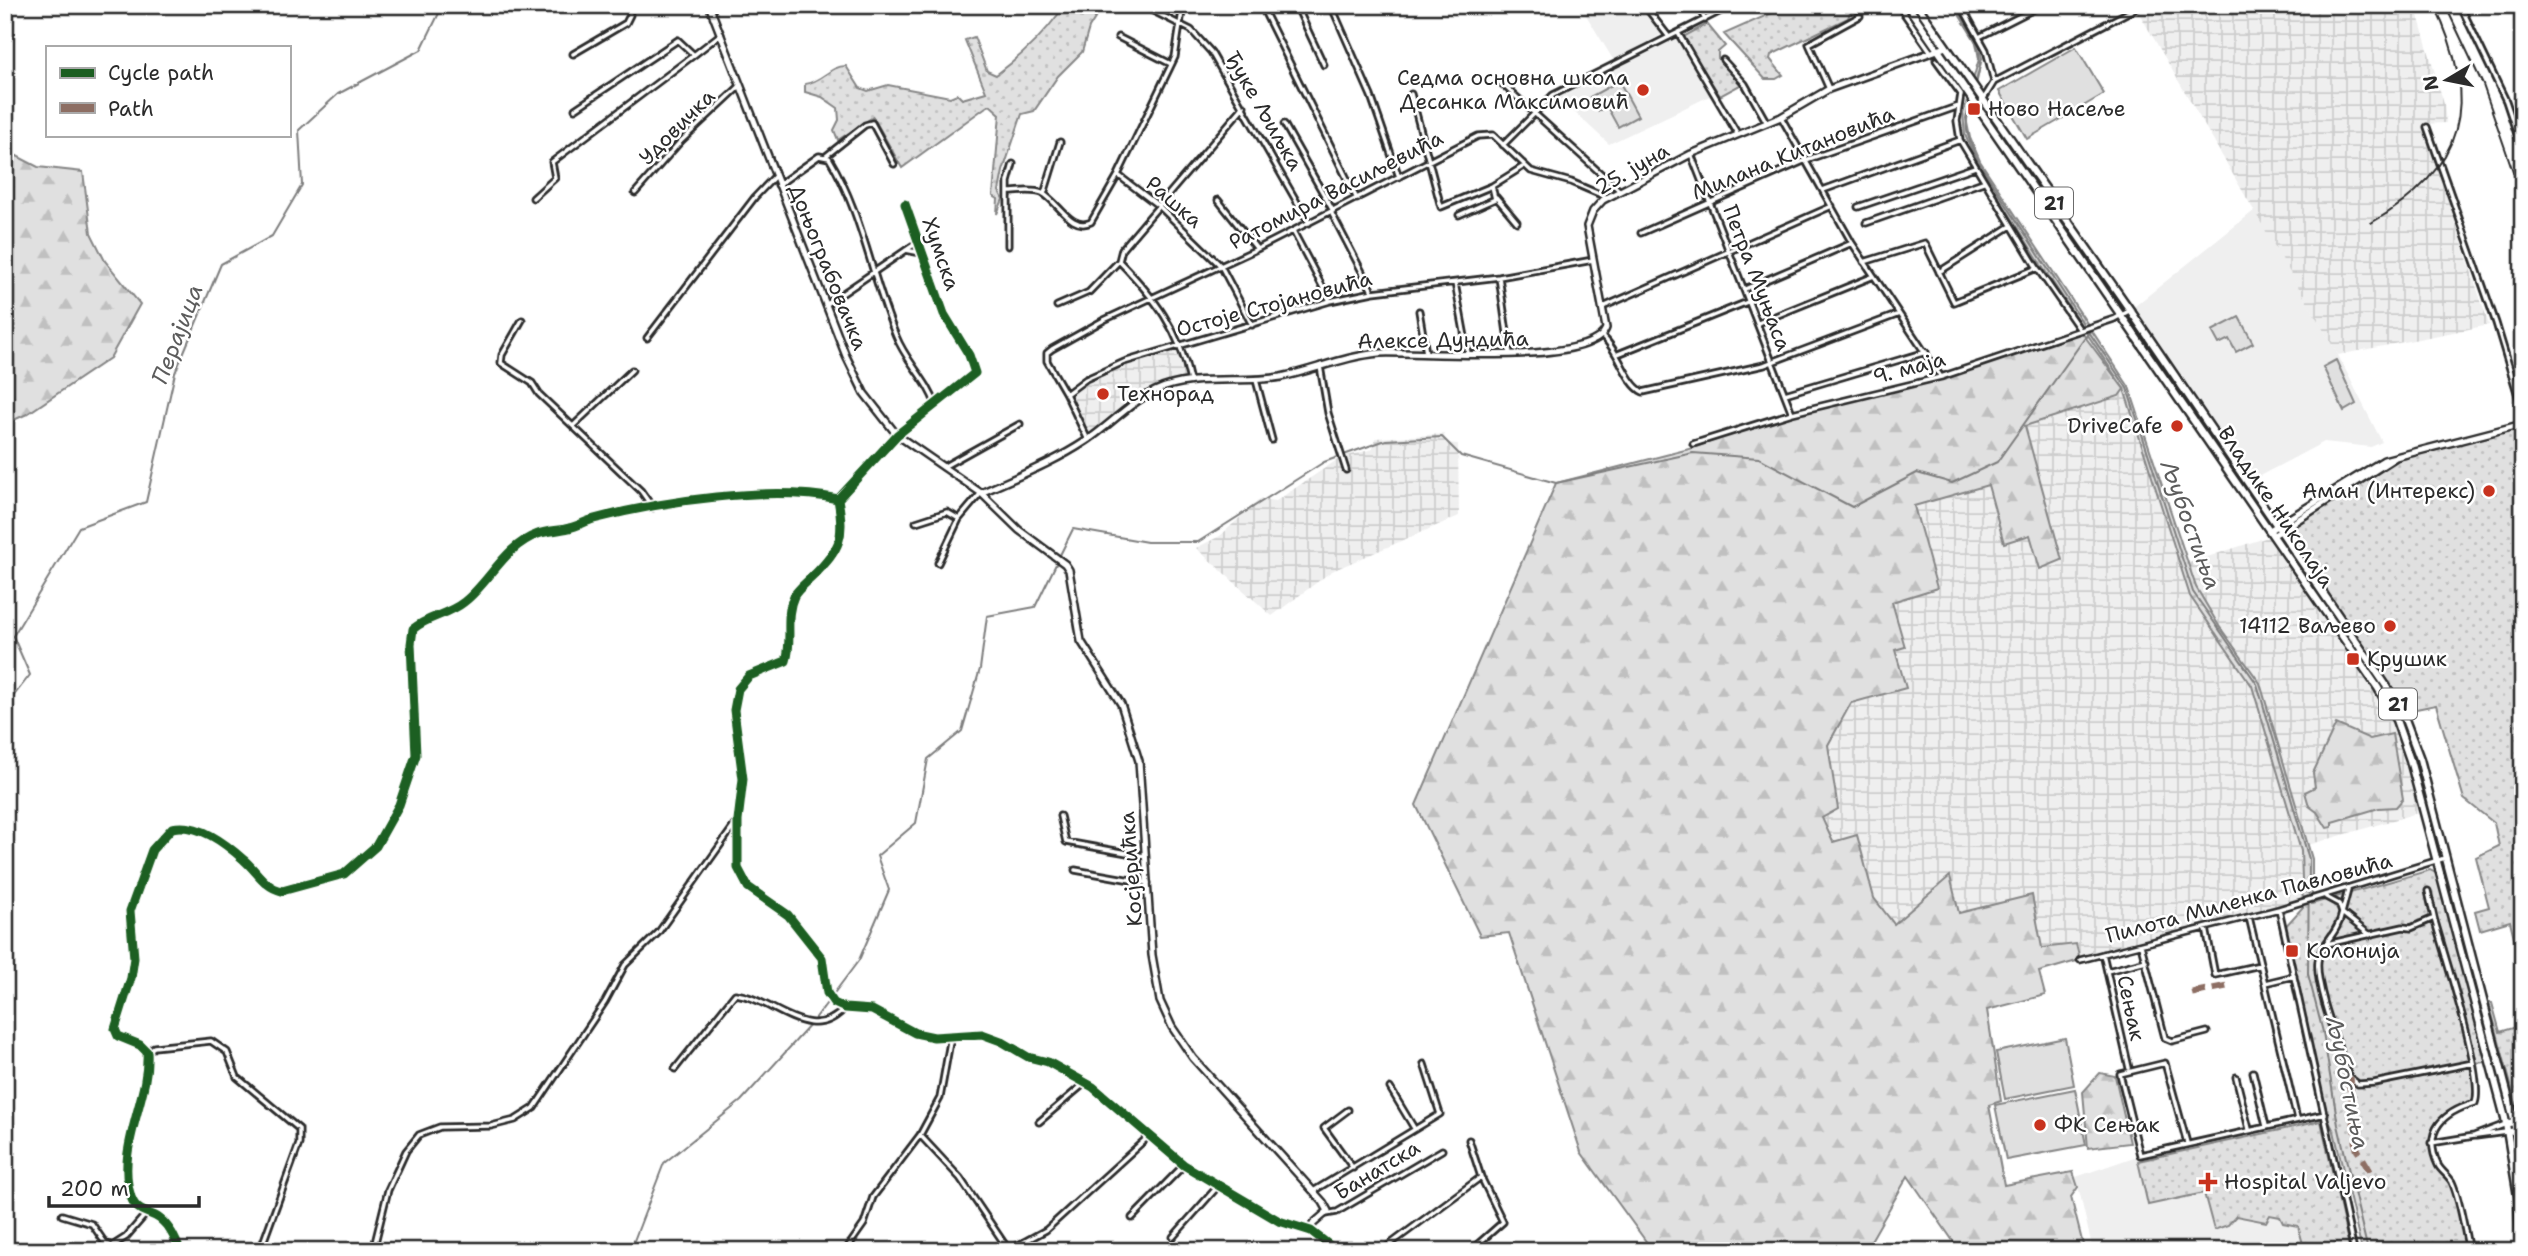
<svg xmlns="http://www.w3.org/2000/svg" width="2528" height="1256" viewBox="0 0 2528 1256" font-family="'Shantell Sans',sans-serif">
<defs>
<pattern id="industrial-grid" width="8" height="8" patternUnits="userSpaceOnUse" patternTransform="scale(1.75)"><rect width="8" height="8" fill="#efefef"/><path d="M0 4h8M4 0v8" fill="none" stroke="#cdcdcd"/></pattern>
<pattern id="grass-dots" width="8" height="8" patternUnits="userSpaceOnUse" patternTransform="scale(1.75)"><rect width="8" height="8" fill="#e0e0e0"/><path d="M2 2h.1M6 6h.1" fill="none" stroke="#c0c0c0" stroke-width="1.8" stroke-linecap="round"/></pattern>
<pattern id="forest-firs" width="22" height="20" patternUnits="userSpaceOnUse" patternTransform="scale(1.75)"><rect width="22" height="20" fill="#e0e0e0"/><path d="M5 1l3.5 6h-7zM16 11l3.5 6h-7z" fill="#c0c0c0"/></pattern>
</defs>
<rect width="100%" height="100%" fill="#fff"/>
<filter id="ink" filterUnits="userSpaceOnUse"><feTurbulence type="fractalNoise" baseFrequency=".0143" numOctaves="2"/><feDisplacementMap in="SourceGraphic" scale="14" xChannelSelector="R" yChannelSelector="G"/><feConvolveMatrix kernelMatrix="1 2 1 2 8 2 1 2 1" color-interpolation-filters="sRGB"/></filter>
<g filter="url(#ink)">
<path fill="#efefef" d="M1580 5H1637L1662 34 1614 61Z
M1680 37 1714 94 1609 144 1559 98Z
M2255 210 2338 355 2382 442 2371 447 2324 442 2248 482 2130 310Z
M2325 1114 2354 1251H2132L2130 1245 2093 1251 2076 1177 2140 1155Z"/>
<path fill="url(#industrial-grid)" d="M2165 5H2415L2444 104 2446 123 2423 124 2489 325 2338 355 2139 13Z
M2087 336 2124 389 2127 388 2185 569 2189 563 2274 535 2388 705 2424 811 2305 846 2309 901 1979 986 1865 1251H1653L1581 1152 1509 933 1480 936 1416 805 1556 483 1693 448 1792 413Z
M1181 345 1191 383 1154 391 1088 440 1066 394 1086 379 1124 362Z
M1444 434 1445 443 1458 444 1459 516 1332 571 1272 616 1196 548 1220 536 1260 499 1276 501 1340 458 1373 449 1375 438Z"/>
<path fill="url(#grass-dots)" stroke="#868686" stroke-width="2" d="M1055 5H1099L1101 9 1089 28 1082 52 1058 76 1034 111 1022 114 1003 171 999 191 1003 199 997 214 998 199 993 196 1000 114 990 105 986 107 902 168 873 117 838 140 834 130 839 120 838 108 822 97 805 92V84C824 81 829 66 846 66L860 88 868 91 888 85 950 97 957 94 962 99 986 92 965 40 974 37 987 71 996 75C1019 58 1043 35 1060 12Z
M1790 5H1842L1850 12 1848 18 1771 55 1770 59 1783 75 1776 79H1765L1724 34Z
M1958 6 1979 41 1982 59 1966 118 1970 138 1980 161 2129 387 2196 587 2219 626 2260 683 2312 859V904L2430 870 2439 875 2487 1062 2473 1063 2478 1096 2475 1103C2444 1112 2422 1130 2438 1165 2441 1171 2448 1175 2452 1182 2461 1202 2464 1229 2469 1251H2362L2334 1131 2325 1114 2283 929 2303 907 2301 851 2252 686 2190 596 2124 389 2041 265 1977 162 1965 135 1963 114 1979 59 1976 42 1955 8Z
M1707 24 1725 46 1718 52V58L1742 84 1720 96 1683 37Z
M2522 424 2523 975 2510 921 2480 930 2475 911 2489 907 2476 857 2499 846 2494 823 2464 799 2436 705 2402 712 2282 532 2394 460Z
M2489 1003H2492L2500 1032 2523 1025V1111L2516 1104Z
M2321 1121 2350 1251H2305L2298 1226 2283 1223 2280 1217 2270 1215 2266 1222 2236 1216 2228 1225 2214 1230 2204 1193 2148 1205 2138 1161Z"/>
<path fill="url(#forest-firs)" stroke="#868686" stroke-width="2" d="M13 154 38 167 83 172 91 233 105 261 140 304 110 358 27 414 5 424V236L13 225Z
M2080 330 2124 389 2119 396 2025 426 2062 560 2040 569 2030 535 2004 543 1988 485 1914 506 1937 588 1892 602 1905 647 1895 650 1906 688 1851 703 1828 745 1838 809 1822 818 1833 842 1857 835 1874 898 1894 924 1950 876 1959 913 2032 895 2042 948 2076 944 2080 960 2039 972 2045 995 1987 1010 2001 1101 1989 1105 2004 1185 2073 1172 2078 1187 2071 1197 2084 1249 2088 1251H1960L1908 1176 1865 1251H1653L1581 1152 1509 933 1480 936 1416 805 1556 483 1693 448 1792 413 1941 377Z
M2336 724 2370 739 2392 734 2403 799 2396 807 2379 808 2332 822V827L2327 828 2317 812 2309 806 2305 792 2315 787 2313 773Z
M2100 1073 2115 1076 2130 1143 2088 1148 2083 1092Z"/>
<path fill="#e0e0e0" stroke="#868686" stroke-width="2" d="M2076 47 2104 94 2027 139 1999 91Z
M1619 81 1638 116 1618 127 1607 107 1598 111 1590 97Z
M2239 317 2253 343 2236 352 2229 339 2219 344 2212 331Z
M2336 360 2356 404 2344 411 2323 367Z
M2065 1038 2074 1085 2005 1099 1996 1052Z
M2075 1089 2086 1145 2006 1160 1995 1105Z"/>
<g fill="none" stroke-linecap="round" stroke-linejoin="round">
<path stroke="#7e7e7e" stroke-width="2" d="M1956 5C1972 37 1987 46 1976 84
M1971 103C1962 129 1968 137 1978 161L2086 328
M2089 332 2127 388 2193 592 2257 684 2309 859 2308 974 2323 1032 2338 1125 2368 1251
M1059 557 1073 529 1147 542H1198L1324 462 1386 440 1442 437 1461 456 1556 483 1693 453 1759 458 1852 507 1917 473 1952 483 1997 462 2089 332
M5 707 30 675 13 636 79 527 146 502 175 373 221 264 272 236 302 185 299 130 338 94 421 50 443 5
M814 1020 859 960 889 890 877 856 916 823 928 759 962 731 980 669 987 616 1035 607 1057 562
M630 1251 664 1163 741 1101 811 1024"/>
<g stroke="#2b2b2b" stroke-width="9">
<path id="minor" d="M1141 5 1191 30 1211 52 1309 223
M1261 5 1357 199
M1296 5 1324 65
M1331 5 1371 96 1399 177
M1644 5 1669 37
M1698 5 1705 20
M1898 5 1931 52
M1961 5 1986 50 1994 82
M2460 5 2506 101 2523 152
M5 14 13 5
M1678 33 1737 133
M1118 37 1171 64
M1979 37 2042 5
M573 54 626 23 630 15 628 5
M1723 60 1745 84 1767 123
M1936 60 1961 94 1957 121 1960 140 2037 268 2080 330
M1500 82 1619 190
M1829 89 1809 44 1860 16
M1411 94 1441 207 1492 186 1524 166
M1978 108 1994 82 2142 5
M575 109 678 40 694 55 721 34
M1781 117 1852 243 1941 377
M1284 124 1333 211
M2427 127 2496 323 2519 399 2522 424
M1503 145 1553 95 1733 5
M1691 154 1792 413
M826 156 865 125 872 123 894 164
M1118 175 1160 207 1221 266 1252 325
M778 185 819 156 829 158C863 214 871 277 896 336 906 362 928 380 936 406
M1823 190 1960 140
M1008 192C1019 192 1032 189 1042 193 1058 201 1071 232 1091 222L1118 175 1175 57 1183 5
M635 193 680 142 740 86
M1044 194 1060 142
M1496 197 1517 222
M533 198 555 178 552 162 694 55
M1218 200 1257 249
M905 204 944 314 969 355 975 373 897 435 838 499C845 538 841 548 813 576 807 582 798 589 794 596 784 617 793 640 786 661L749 676 738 689 734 710 743 779 738 821V868L748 887 788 915 822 958 827 993 834 1003 845 1008 872 1010 915 1033 934 1037 982 1034 1001 1041 1028 1057 1048 1062 1093 1087 1184 1165 1279 1221 1311 1231
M1858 207 1975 167
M1331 212 1372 291
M1459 215 1495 199 1492 186
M1866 223 1983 182
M1293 231 1330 301
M1641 233 1806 160 1959 106
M1008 246V182L1013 164
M906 250 921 253
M1119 261 1122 249 1244 106
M1119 261C1154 297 1180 330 1190 381
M1864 262 1925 243 1954 302 2037 268
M1939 272 2011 226
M1499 277 1510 354
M1455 283 1468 353
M1745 289 1852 243
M827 304 918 242
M1057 306 1089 292 1119 261
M1603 307 1832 206
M1419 311 1426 353
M522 320 502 355 501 363 532 383 539 394 641 491 653 508
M1758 323 1874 276
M1602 336C1619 350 1626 384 1643 392L1764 365 1899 314
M647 338 755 197 775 176
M1618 354 1750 301
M1320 366 1328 413 1346 470
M1256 380 1272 440
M1066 394 1047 361V353L1052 349 1104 320 1257 249 1478 136 1493 135 1531 171 1571 182 1606 197
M1785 394 1926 352
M573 426 632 370
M1088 440 1066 394 1086 379 1124 362 1330 301 1373 292 1499 277 1593 260
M1693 444 1792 413 1941 377 2114 319 2129 311
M943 467 1020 424
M916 522 947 512 959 519
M938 563 959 519 981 493
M1060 816 1066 842 1144 856
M1075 870 1148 883
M2326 897 2339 904 2342 913 2348 890
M2279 909 2354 1251
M2342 913C2338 934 2320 945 2318 961 2315 988 2340 1048 2349 1077L2358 1084 2374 1083 2473 1063
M2342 913 2370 935
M2249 917 2297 1119
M2434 918C2443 951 2485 1078 2475 1103 2444 1112 2422 1130 2438 1165 2441 1171 2448 1175 2452 1182 2461 1202 2464 1229 2469 1251
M2206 928 2215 975 2260 965
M2327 944 2403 927 2411 928 2434 918 2428 891
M2141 945 2165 1038 2172 1041 2207 1032
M2103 954 2129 1068
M2080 960 2279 909 2445 858
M2107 971 2146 961
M2265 983 2294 976
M147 1052 154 1047 211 1041 227 1052 237 1077 299 1129V1144L260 1251
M675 1069 735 994C773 998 810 1047 845 1008
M2253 1072 2266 1126
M2236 1077 2249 1129
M1390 1088 1414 1128
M1348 1110 1324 1128 1353 1168
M1039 1122 1085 1083
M920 1135 960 1178 1008 1249
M2476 1136 2506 1132
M1469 1140 1481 1177 1503 1222 1470 1251
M2187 1143 2165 1063 2120 1074 2140 1155 2325 1114
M2431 1143 2474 1136 2506 1124
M1315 1190 1440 1114 1424 1064
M1326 1214 1337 1212 1442 1150
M62 1215 92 1224 105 1243 112 1246 126 1237 145 1215
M1132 1218 1184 1165
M1173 1237 1219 1185
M1009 1250 1046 1230 1148 1137
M180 1251C175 1238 170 1227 160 1219 148 1210 137 1214 131 1197 115 1148 150 1099 147 1052L140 1045 118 1036 115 1029 131 978 134 958 130 911 152 850 172 828C198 822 225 843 244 860 257 871 264 887 282 891L344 874 376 846 399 805 416 755 411 644 413 629C428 616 448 615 464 602 490 582 504 546 538 534 548 530 559 531 569 528 578 526 586 521 594 519 661 501 771 485 838 499
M373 1251 388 1190 406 1151 419 1135 440 1127 491 1126 515 1120 534 1108 605 1002 625 965 658 933 736 823
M845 1251 864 1224 873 1197 920 1135 940 1098 951 1036
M1381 1251 1481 1177"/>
</g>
<g stroke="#2b2b2b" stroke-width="10">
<path id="tertiary" d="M709 5 846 356 864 393 897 435 981 493 1019 530 1065 564 1069 570 1081 641 1121 704 1139 761 1152 955 1160 1001 1172 1027 1193 1058 1323 1202 1328 1211 1313 1224 1311 1231 1337 1251
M981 493C1016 477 1053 463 1086 441 1109 426 1129 403 1155 391 1192 373 1241 384 1281 377 1315 370 1345 356 1380 353 1418 351 1594 367 1606 328L1587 226 1593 211 1603 200 1691 154 1781 117 1829 89 1946 47
M2270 530 2384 460 2523 424
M2274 535 2396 457
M2506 1124 2523 1121
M2508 1132 2523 1129"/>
</g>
<g stroke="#2b2b2b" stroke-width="11">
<path id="primary" d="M1907 5 2378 688 2396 720 2410 760 2505 1118 2518 1196 2521 1251
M1917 5 2130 310 2400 706 2420 759 2513 1115 2523 1174"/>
</g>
<use href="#minor" stroke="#fff" stroke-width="3.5"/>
<use href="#tertiary" stroke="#fff" stroke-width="5"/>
<use href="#primary" stroke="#fff" stroke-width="6"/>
<path stroke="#2b2b2b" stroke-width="2" d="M2448 11 2483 85 2523 200
M2371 223C2466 169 2481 101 2434 5"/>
<path stroke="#8d6e63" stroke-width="7" stroke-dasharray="14 7" stroke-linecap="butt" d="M2192 993 2232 985
M2349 1077 2357 1149 2378 1185"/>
<g stroke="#fff" stroke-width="13">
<path id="cycleway" d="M905 204 944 314 969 355 975 373 897 435 838 499C845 538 841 548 813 576 807 582 798 589 794 596 784 617 793 640 786 661L749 676 738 689 734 710 743 779 738 821V868L748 887 788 915 822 958 827 993 834 1003 845 1008 872 1010 915 1033 934 1037 982 1034 1001 1041 1028 1057 1048 1062 1093 1087 1184 1165 1279 1221 1311 1231 1337 1251
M180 1251C175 1238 170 1227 160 1219 148 1210 137 1214 131 1197 115 1148 150 1099 147 1052L140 1045 118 1036 115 1029 131 978 134 958 130 911 152 850 172 828C198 822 225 843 244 860 257 871 264 887 282 891L344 874 376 846 399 805 416 755 411 644 413 629C428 616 448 615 464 602 490 582 504 546 538 534 548 530 559 531 569 528 578 526 586 521 594 519 661 501 771 485 838 499"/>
</g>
<use href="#cycleway" stroke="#1b5e20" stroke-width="9"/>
</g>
</g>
<g fill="#c8321e" stroke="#fff" stroke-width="2.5">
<circle cx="1643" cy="90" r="7"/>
<rect x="1967" y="102" width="14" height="14" rx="3.5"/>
<circle cx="1103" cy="394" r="7"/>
<circle cx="2177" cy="426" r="7"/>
<circle cx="2489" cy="491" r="7"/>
<circle cx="2390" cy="626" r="7"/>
<rect x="2346" y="652" width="14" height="14" rx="3.5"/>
<rect x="2285" y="944" width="14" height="14" rx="3.5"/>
<circle cx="2040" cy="1125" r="7"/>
<path d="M2204.5 1171.5h7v7h7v7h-7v7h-7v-7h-7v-7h7z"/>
</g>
<g text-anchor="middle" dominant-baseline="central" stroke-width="5" stroke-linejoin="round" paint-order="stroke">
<g fill="#fff" stroke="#6b6b6b" stroke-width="2">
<rect x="2035" y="187.5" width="38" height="31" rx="5"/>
<rect x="2379" y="688.5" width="38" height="31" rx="5"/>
</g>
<g font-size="19" font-weight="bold" fill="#2b2b2b">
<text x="2054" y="203">21</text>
<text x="2398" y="704">21</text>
</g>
<g font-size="21" fill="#2b2b2b" stroke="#fff" text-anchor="start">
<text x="1629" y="78" text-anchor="end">Седма основна школа<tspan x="1629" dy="24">Десанка Максимовић</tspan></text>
<text x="1988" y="109">Ново Насеље</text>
<text x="1117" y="394">Технорад</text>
<text x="2163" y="426" text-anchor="end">DriveCafe</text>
<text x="2475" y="491" text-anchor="end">Аман (Интерекс)</text>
<text x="2376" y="626" text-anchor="end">14112 Ваљево</text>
<text x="2367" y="659">Крушик</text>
<text x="2306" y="951">Колонија</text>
<text x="2054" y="1125">ФК Сењак</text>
<text x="2224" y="1182">Hospital Valjevo</text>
</g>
<g font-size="21" fill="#2b2b2b" stroke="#fff">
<text transform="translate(1264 111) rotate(60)">Ђуке Љиљка</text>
<text transform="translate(677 127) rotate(-45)">Удовичка</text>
<text transform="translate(1793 153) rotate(-22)">Милана Китановића</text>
<text transform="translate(1632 169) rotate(-30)">25. јуна</text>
<text transform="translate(1336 190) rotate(-27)">Ратомира Васиљевића</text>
<text transform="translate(1174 202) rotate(41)">Рашка</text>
<text transform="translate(941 254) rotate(71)">Хумска</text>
<text transform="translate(828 267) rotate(68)">Доњограбовачка</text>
<text transform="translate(1757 278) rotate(69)">Петра Муњаса</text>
<text transform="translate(1274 304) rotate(-15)">Остоје Стојановића</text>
<text transform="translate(1443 340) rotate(-1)">Алексе Дундића</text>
<text transform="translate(1909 368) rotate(-15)">9. маја</text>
<text transform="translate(2276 507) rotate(56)">Владике Николаја</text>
<text transform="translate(1131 869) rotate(-94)">Косјерићка</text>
<text transform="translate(2249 898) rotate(-15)">Пилота Миленка Павловића</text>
<text transform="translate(2131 1008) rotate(78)">Сењак</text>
<text transform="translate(1377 1170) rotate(-31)">Банатска</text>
</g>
<g font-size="23" font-style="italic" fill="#5c5c5c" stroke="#fff">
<text transform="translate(177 334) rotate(-69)">Перајица</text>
<text transform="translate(2191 525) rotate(70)">Љубостиња</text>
<text transform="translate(2348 1083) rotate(78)">Љубостиња</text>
</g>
</g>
<rect width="2528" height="1256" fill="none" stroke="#fff" stroke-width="28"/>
<rect x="14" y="14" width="2500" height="1228" fill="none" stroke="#2b2b2b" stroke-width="2.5" filter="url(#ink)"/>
<rect x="46" y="46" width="245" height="91" fill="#ffffff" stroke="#aaaaaa" stroke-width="2"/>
<rect x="60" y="68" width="35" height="10" fill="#1b5e20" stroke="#aaaaaa" stroke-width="2"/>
<text x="108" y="80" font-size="21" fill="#2b2b2b">Cycle path</text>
<rect x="60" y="103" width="35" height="10" fill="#8d6e63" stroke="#aaaaaa" stroke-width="2"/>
<text x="108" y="116" font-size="21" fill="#2b2b2b">Path</text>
<g transform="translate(2447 80) rotate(260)" stroke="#ffffff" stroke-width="5" paint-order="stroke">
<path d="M0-5L12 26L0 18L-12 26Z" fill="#2b2b2b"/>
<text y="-10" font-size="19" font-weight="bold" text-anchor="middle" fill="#2b2b2b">N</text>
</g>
<path d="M49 1196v10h150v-10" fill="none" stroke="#2b2b2b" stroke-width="3.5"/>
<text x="60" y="1196" font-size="21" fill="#2b2b2b" stroke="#ffffff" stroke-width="5" paint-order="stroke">200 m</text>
</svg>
